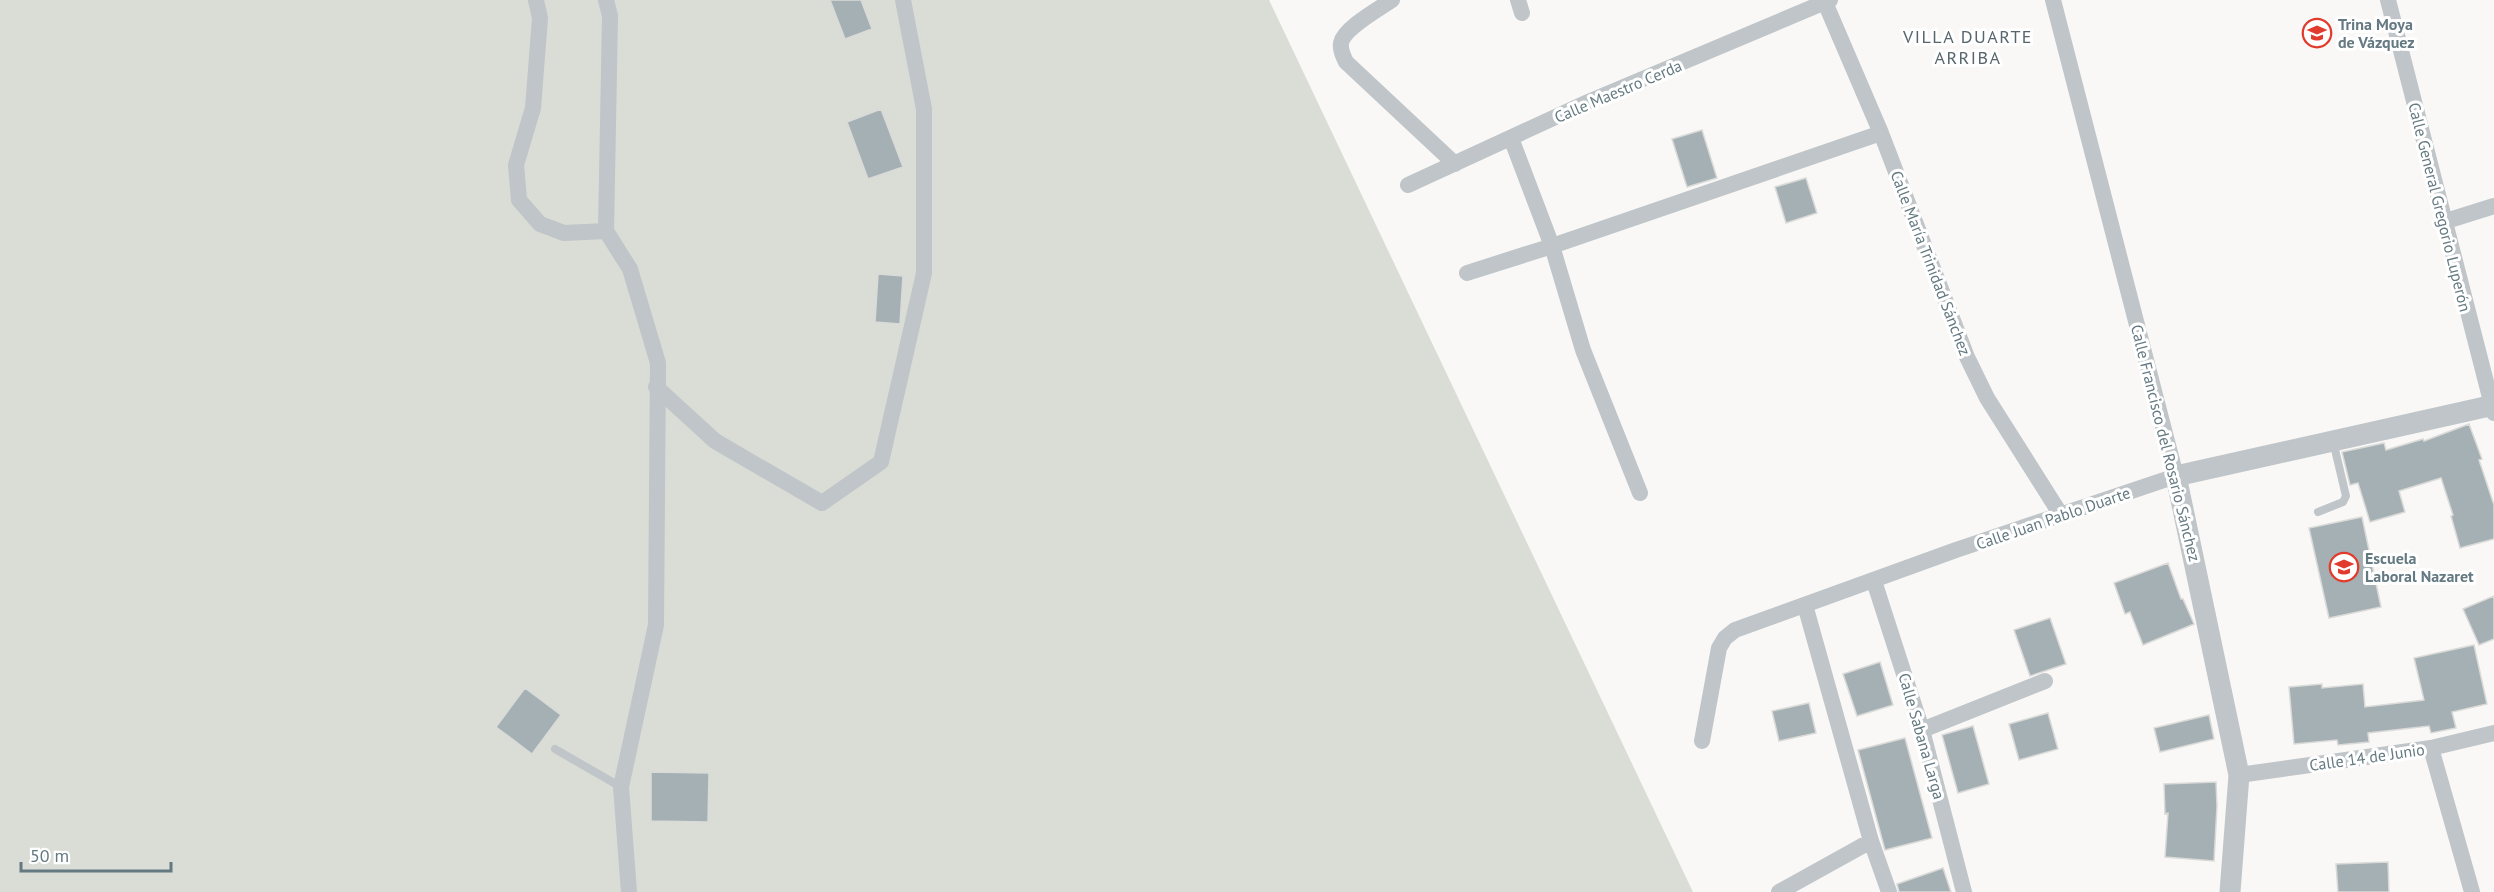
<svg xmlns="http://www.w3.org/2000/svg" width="2494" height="892" viewBox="0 0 2494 892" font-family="'PT Sans',sans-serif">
<rect width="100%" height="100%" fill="#f9f8f6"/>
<path fill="#d9ddd5" d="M0 0H1269L1693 892H0Z"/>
<path fill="#a4b0b4" stroke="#dadad8" stroke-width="1.5" d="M830 0H861L872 29 845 39Z
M881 109 903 167 868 179 847 122Z
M1702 130 1717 178 1687 187 1672 139Z
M1806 178 1817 213 1786 223 1775 187Z
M878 274 903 276 900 324 875 322Z
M2469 424 2482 459 2479 460 2494 505V539L2460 548 2451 516 2453 515 2441 478 2399 491 2405 512 2370 522 2358 483 2350 485 2342 452 2384 443 2386 450 2423 439 2424 441Z
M2362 517 2381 607 2329 618 2309 528Z
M2168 563 2181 599H2183L2194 624 2143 645 2130 612 2125 614 2114 583Z
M2494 596V639L2479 645 2463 609Z
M2050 618 2066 664 2030 676 2014 630Z
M2474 645 2487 704 2452 712 2456 728 2431 733 2429 726 2368 733 2369 742 2338 745 2337 740 2294 744 2289 687 2322 684V688L2363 684 2365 707 2424 700 2414 658Z
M1880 662 1893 705 1857 716 1843 674Z
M525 688 561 715 532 754 496 727Z
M1809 703 1816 733 1779 741 1772 711Z
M2048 713 2058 749 2019 760 2009 724Z
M2209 715 2214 739 2160 752 2154 728Z
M1973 726 1989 784 1958 793 1942 735Z
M1905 738 1932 838 1885 850 1858 750Z
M651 772 709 773 708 822 651 821Z
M2216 782 2217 806 2214 861 2165 857 2168 813 2165 814 2164 784Z
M2388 862 2389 892H2338L2336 864Z
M1943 868 1951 892H1899L1897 884Z"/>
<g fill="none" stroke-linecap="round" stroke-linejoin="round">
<path stroke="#bfc5c8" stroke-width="8" d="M2318 512 2343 502 2346 496 2333 441
M555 749 621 787"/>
<path stroke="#bfc5c8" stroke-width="16" d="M536 0 540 18 533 108 516 165 519 200 540 224 564 233 606 231 630 269 658 363 656 625 621 787 629 892
M1392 0C1379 9 1344 28 1341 43 1340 50 1343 56 1346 62L1455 164
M1518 0 1522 13
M1824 0 1881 133 1967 357 1987 398 2061 515
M2388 0 2494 413
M1511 138 1552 246 1583 350 1640 493
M1408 185 1588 102 1830 0
M2443 222 2494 206
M606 231 610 16 606 0
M1467 273 1552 246 1881 133
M656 387 715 441 822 503 881 462 924 273V109L903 0
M1874 581 1922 730 1964 892
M1805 605 1871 841 1889 892
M1922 730 2045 681
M1702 741 1719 648 1725 638 1735 630 1956 550 2176 476 2053 0
M2431 748 2472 892
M2239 775 2431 748 2494 733
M1779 892 1871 841"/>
<path stroke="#bfc5c8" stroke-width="21" d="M2230 892 2239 775 2176 476 2494 405"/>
</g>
<defs>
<g id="school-ring" transform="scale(1.5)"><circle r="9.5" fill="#fff" stroke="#e13b2d" stroke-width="1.5"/><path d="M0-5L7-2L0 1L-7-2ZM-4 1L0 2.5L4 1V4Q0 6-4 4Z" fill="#e13b2d"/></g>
</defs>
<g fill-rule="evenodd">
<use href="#school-ring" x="2317" y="33"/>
<use href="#school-ring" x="2344" y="567"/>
</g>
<g text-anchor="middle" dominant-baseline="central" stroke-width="6" stroke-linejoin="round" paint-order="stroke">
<g font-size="16" font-weight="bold" fill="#647981" stroke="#fff" text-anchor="start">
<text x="2338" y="24">Trina Moya<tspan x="2338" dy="18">de Vázquez</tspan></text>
<text x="2365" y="558">Escuela<tspan x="2365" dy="18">Laboral Nazaret</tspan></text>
</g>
<g font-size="16" fill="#647981" stroke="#fff">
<text transform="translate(1618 91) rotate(-23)">Calle Maestro Cerda</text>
<text transform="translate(2440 207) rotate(76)">Calle General Gregorio Luperón</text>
<text transform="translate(1931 263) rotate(69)">Calle María Trinidad Sánchez</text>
<text transform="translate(2166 443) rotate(76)">Calle Francisco del Rosario Sánchez</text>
<text transform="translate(2053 518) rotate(-19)">Calle Juan Pablo Duarte</text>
<text transform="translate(1922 736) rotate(74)">Calle Sabana Larga</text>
<text transform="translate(2367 757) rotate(-8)">Calle 14 de Junio</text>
</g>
<g font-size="18" letter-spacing="1.5" fill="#56666c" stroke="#fff">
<text x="1968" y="36">VILLA DUARTE<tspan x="1968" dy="21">ARRIBA</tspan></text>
</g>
</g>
<path d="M21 862v9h150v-9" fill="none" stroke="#647981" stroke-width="3"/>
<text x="30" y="862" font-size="18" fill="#647981" stroke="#ffffff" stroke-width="4.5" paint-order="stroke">50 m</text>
</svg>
